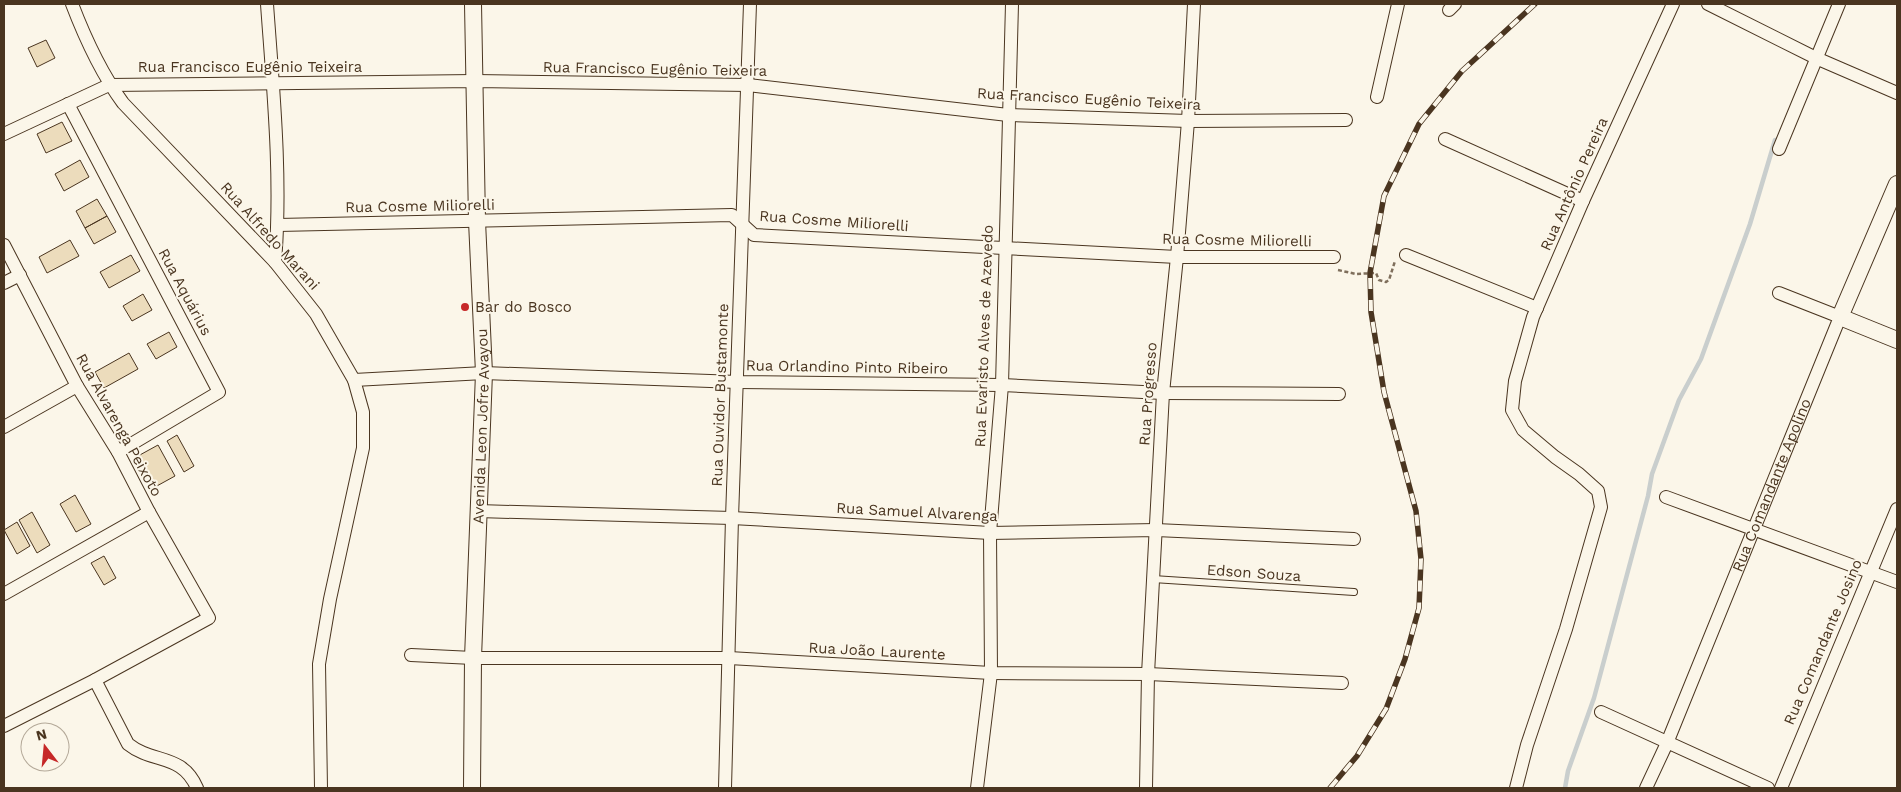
<svg xmlns="http://www.w3.org/2000/svg" width="1901" height="792" viewBox="0 0 1901 792" font-family="'Work Sans',sans-serif">
<rect width="100%" height="100%" fill="#fbf6e9"/>
<g fill="none" stroke-linecap="round" stroke-linejoin="round">
<path stroke="#c9cecd" stroke-width="4.5" d="M1565 788 1568 771 1594 698 1648 496 1652 474 1679 400 1701 359 1750 224 1775 140"/>
</g>
<path fill="#ecdcbc" stroke="#4a3520" d="M46 40 55 58 37 67 28 48Z
M62 122 72 141 46 153 37 134Z
M80 160 89 177 64 191 55 174Z
M97 199 107 216 85 228 76 211Z
M107 216 116 232 94 244 85 228Z
M70 240 79 256 47 273 39 257Z
M131 255 140 271 109 288 100 272Z
M143 294 152 310 132 321 123 306Z
M169 332 177 347 156 359 147 344Z
M129 353 138 369 104 388 95 372Z
M177 435 194 466 184 472 167 441Z
M158 445 175 476 155 487 138 456Z
M75 495 91 524 76 532 60 504Z
M32 512 50 545 37 553 19 520Z
M17 522 30 546 17 554 4 530Z
M104 556 116 578 104 585 91 563Z"/>
<g fill="none" stroke-linecap="round" stroke-linejoin="round">
<g stroke="#4a3520" stroke-width="8">
<path id="service" d="M1153 579 1354 592"/>
</g>
<g stroke="#4a3520" stroke-width="14">
<g id="minor">
<path d="M72 4C85 38 101 73 123 103L275 262 316 314 354 380 363 412V448L330 599 319 664 321 788"/>
<path d="M267 4C273 88 282 178 275 262"/>
<path d="M1708 4 1816 58 1897 93"/>
<path d="M1449 10 1455 4"/>
<path d="M1377 97 1398 4"/>
<path d="M68 104 219 392 118 452"/>
<path d="M4 134 109 85 475 81 748 85 1008 115 1188 121 1346 120"/>
<path d="M1445 139 1583 201"/>
<path d="M1779 149 1839 4"/>
<path d="M278 225 732 215 754 235 1177 257H1334"/>
<path d="M4 245 77 386 118 452 149 512 209 618 95 680 4 726"/>
<path d="M1406 255 1537 308"/>
<path d="M4 283 20 275"/>
<path d="M354 380 484 373 738 382 1002 385 1163 393 1339 394"/>
<path d="M4 427 77 386"/>
<path d="M1666 497 1897 582"/>
<path d="M478 511 732 518 990 533 1156 530 1354 539"/>
<path d="M4 594 149 512"/>
<path d="M411 655 473 658H729L991 673 1148 674 1342 683"/>
<path d="M95 680 128 744C153 764 182 753 197 788"/>
<path d="M1601 712 1768 788"/>
<path d="M725 788 732 518 750 4"/>
<path d="M977 788 991 673 990 533 1002 385 1012 4"/>
<path d="M1146 788 1148 674 1163 393 1177 257 1188 121 1194 4"/>
<path d="M1516 788 1527 745 1566 629 1601 507 1598 491 1579 474 1555 457 1523 430 1512 410 1515 381 1533 317 1583 201 1673 4"/>
<path id="s1" d="M1646 788 1667 743 1840 317 1779 293"/>
<path d="M1781 788 1897 509"/>
</g>
</g>
<g stroke="#4a3520" stroke-width="18">
<g id="tertiary">
<path d="M1897 184 1840 317 1897 340"/>
<path id="s2" d="M472 788 473 658 484 373 477 221 473 4"/>
</g>
</g>
<path stroke="#7f6f5c" stroke-width="2.5" stroke-dasharray="4 2.5" stroke-linecap="butt" d="M1338 270 1356 274 1376 273 1379 280 1386 282 1389 280 1395 261"/>
<use href="#service" stroke="#fbf6e9" stroke-width="6"/>
<use href="#minor" stroke="#fbf6e9" stroke-width="12"/>
<use href="#tertiary" stroke="#fbf6e9" stroke-width="16"/>
<g stroke="#4a3520" stroke-width="5.5">
<path id="rail" d="M1330 788 1357 756 1386 709 1405 659 1419 608 1421 559 1416 511 1384 392 1371 312 1370 273 1384 196 1419 124 1462 71 1535 4"/>
</g>
<use href="#rail" stroke="#fbf6e9" stroke-width="4" stroke-dasharray="11" stroke-linecap="butt"/>
</g>
<circle fill="#c62828" stroke="#fbf6e9" stroke-width="2" cx="465" cy="307" r="5"/>
<g text-anchor="middle" dominant-baseline="central" stroke-width="4" stroke-linejoin="round" paint-order="stroke">
<g font-size="15" fill="#4a3520" stroke="#fbf6e9">
<text x="250" y="67">Rua Francisco Eugênio Teixeira</text>
<text transform="translate(655 69) rotate(1)">Rua Francisco Eugênio Teixeira</text>
<text transform="translate(1089 99) rotate(3)">Rua Francisco Eugênio Teixeira</text>
<text transform="translate(1574 184) rotate(-66)">Rua Antônio Pereira</text>
<text transform="translate(420 206) rotate(-1)">Rua Cosme Miliorelli</text>
<text transform="translate(834 221) rotate(4)">Rua Cosme Miliorelli</text>
<text transform="translate(270 236) rotate(48)">Rua Alfredo Marani</text>
<text transform="translate(1237 240) rotate(1)">Rua Cosme Miliorelli</text>
<text transform="translate(185 292) rotate(62)">Rua Aquárius</text>
<text transform="translate(984 336) rotate(-88)">Rua Evaristo Alves de Azevedo</text>
<text transform="translate(847 367) rotate(1)">Rua Orlandino Pinto Ribeiro</text>
<text transform="translate(1148 394) rotate(-86)">Rua Progresso</text>
<text transform="translate(720 395) rotate(-88)">Rua Ouvidor Bustamonte</text>
<text transform="translate(119 425) rotate(61)">Rua Alvarenga Peixoto</text>
<text stroke="none"><textPath href="#s2" startOffset="362">Avenida Leon Jofre Avayou</textPath></text>
<text stroke="none"><textPath href="#s1" startOffset="328">Rua Comandante Apolino</textPath></text>
<text transform="translate(917 512) rotate(3)">Rua Samuel Alvarenga</text>
<text transform="translate(1254 573) rotate(4)">Edson Souza</text>
<text transform="translate(1823 642) rotate(-67)">Rua Comandante Josino</text>
<text transform="translate(877 651) rotate(3)">Rua João Laurente</text>
</g>
<g font-size="15" fill="#4a3520" stroke="#fbf6e9" text-anchor="start">
<text x="475" y="307">Bar do Bosco</text>
</g>
</g>
<rect width="1901" height="792" fill="none" stroke="#4a3520" stroke-width="10"/>
<g transform="translate(45 747) rotate(344)"><circle r="24" fill="#fbf6e9" stroke="#b4a999"/>
<path d="M0-4L9 19L0 12L-9 19Z" fill="#c62828"/>
<text y="-8" font-size="14" font-weight="bold" text-anchor="middle" fill="#4a3520">N</text>
</g>
</svg>
